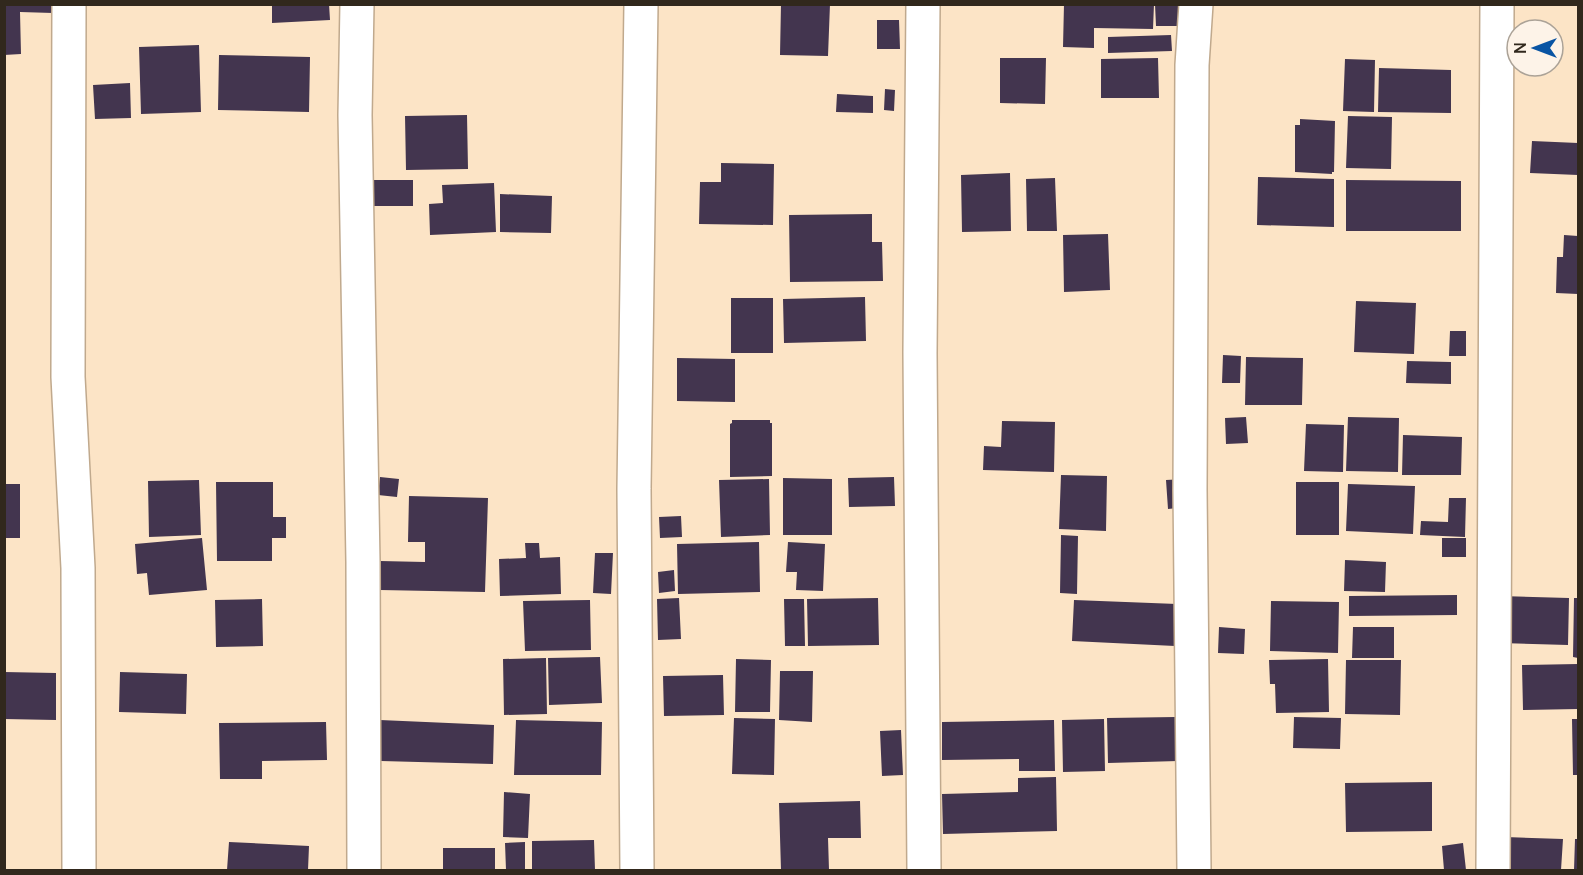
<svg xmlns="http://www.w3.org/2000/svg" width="1583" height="875" viewBox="0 0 1583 875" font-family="Manrope,sans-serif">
<rect width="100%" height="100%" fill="#fce4c6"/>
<path fill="#43354f" d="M53 4V13L20 12 21 54 4 55V5Z
M272 4H329L330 20 272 23Z
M781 4H830L828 56 780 55Z
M1064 4H1154L1153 29 1094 28V48L1063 47Z
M1155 4H1179L1180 26H1156Z
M877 20H899L900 49H877Z
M1171 35 1172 51 1108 53V37Z
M199 45 201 112 141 114 139 47Z
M219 55 310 57 309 112 218 110Z
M1000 58H1046L1045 104 1000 103Z
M1158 58 1159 98H1101V59Z
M1345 59 1375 60 1374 112 1343 111Z
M1379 68 1451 70V113L1378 112Z
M130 83 131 118 95 119 93 85Z
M885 89 895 90 894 111 884 110Z
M837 94 873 96V113L836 112Z
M467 115 468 169 406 170 405 116Z
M1348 116 1392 117 1391 169 1346 168Z
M1300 119 1335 121 1334 172H1332V174L1295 172V125H1300Z
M1532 141 1578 143V175L1530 173Z
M721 163 774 164 773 225 699 224 700 182H721Z
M1010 173 1011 231 962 232 961 175Z
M1258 177 1334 179V227L1257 225Z
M1055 178 1057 231H1027L1026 179Z
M372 180H413V206H372Z
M1346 180 1461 181V231H1346Z
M494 183 496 232 430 235 429 204 443 203 442 185Z
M500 194 552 196 551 233 500 232Z
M872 214V242H882L883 281 790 282 789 215Z
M1108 234 1110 290 1064 292 1063 235Z
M1564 235 1578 236V294L1556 293 1557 257H1563Z
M865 297 866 341 784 343 783 299Z
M731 298H773V353H731Z
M1356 301 1416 303 1414 354 1354 352Z
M1450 331H1466V356H1449Z
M1223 355 1241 356 1240 383H1222Z
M1246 357 1303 358 1302 405H1245Z
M677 358 735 359V402L677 401Z
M1407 361 1451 362V384L1406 383Z
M1246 417 1248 443 1226 444 1225 418Z
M1348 417 1399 418 1398 472 1346 471Z
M732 420H770V423H772V476L730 477V424L732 423Z
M1002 421 1055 422 1054 472 983 470 984 446 1001 447Z
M1306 424 1344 425 1343 472 1304 471Z
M1403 435 1462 437 1461 475H1402Z
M1061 475 1107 476 1106 531 1059 529Z
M380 477 399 479 397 497 378 495Z
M894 477 895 506 849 507 848 478Z
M783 478 832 479V535H783Z
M769 479 770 535 721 537 719 480Z
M1184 479 1187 507 1168 509 1166 480Z
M199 480 201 535 149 537 148 481Z
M216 482H273V517H286V538H272V561H217Z
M1296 482H1339V535H1296Z
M4 484H20V538H4Z
M1348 484 1415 486 1413 534 1346 531Z
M409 496 488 498 485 592 380 590V561L425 562V542H408Z
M1449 498H1466L1465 537 1420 535 1421 521 1448 522Z
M681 516 682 537 660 538 659 517Z
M1061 535 1078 536 1077 594 1060 593Z
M202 538 207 590 149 595 147 573 137 574 135 544Z
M1442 538H1466V557H1442Z
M759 542 760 592 678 594 677 544Z
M788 542 825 544 823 591 796 590 797 572H786Z
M525 543H539L540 558 560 557 561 594 500 596 499 559 526 558Z
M595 553H613L611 594 593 593Z
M1345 560 1386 562 1385 592 1344 591Z
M674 570 675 591 659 593 658 572Z
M1457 595V615L1349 616V596Z
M1500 596 1569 598 1568 645 1500 643Z
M679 598 681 639 658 640 657 599Z
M878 598 879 645 808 646 807 599Z
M1574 598H1578V658L1573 657Z
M262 599 263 646 216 647 215 600Z
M784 599H804L805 646H785Z
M590 600 591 650 525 651 523 601Z
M1074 600 1177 604 1175 646 1072 641Z
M1271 601 1339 602 1338 653 1270 651Z
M1219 627 1245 629 1244 654 1218 653Z
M1353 627H1394V658H1352Z
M600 657 602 703 549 705 548 658Z
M546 658 547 714 504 715 503 659Z
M736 659 771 660 770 712H735Z
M1328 659 1329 712 1276 713 1275 684H1270L1269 660Z
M1346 660H1401L1400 715 1345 714Z
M1578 664V709L1523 710 1522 665Z
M780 671H813L812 722 779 720Z
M4 672 56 673V720L4 719Z
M120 672 187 674 186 714 119 712Z
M723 675 724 715 664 716 663 676Z
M1176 717 1178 761 1108 763 1107 718Z
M1294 717 1341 718 1340 749 1293 748Z
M734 718 775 719 774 775 732 774Z
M1104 719 1105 771 1063 772 1062 720Z
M1572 719H1578V775H1573Z
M380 720 494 725 493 764 381 761V755H379Z
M516 720 602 722 601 775H514Z
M1054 720 1055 771H1019V759L942 760V722Z
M326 722 327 760 262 761V779H220L219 723Z
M901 730 903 775 882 776 880 731Z
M1056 777 1057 831 943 834 942 794 1018 792V778Z
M1432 782V831L1346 832 1345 783Z
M504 792 530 794 528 838 503 837Z
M860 801 861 838H828L829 870H781L779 803Z
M1505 837 1563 839 1561 870H1504Z
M1575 839H1578V870H1574Z
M594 840 595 870H532V841Z
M229 842 309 846 308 870H227Z
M525 842V870H506L505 843Z
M1463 843 1466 870H1444L1442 846Z
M443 848H495V870H443Z"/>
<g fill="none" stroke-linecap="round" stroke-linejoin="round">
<g stroke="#c0a98d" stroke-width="36">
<path id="minor" d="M69 4 68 377 78 568 79 870
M357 4 355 115 363 562 364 870
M923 4 920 353 924 870
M637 870 634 489 641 4
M1194 870 1190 490 1192 65 1196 4
M1493 870 1497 4"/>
</g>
<use href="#minor" stroke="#fff" stroke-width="33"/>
</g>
<rect width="1583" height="875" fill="none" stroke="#31281d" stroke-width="12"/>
<g transform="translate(1535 48) rotate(270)"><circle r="28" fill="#fdf3e8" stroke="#aba297" stroke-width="1.5"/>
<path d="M0-4.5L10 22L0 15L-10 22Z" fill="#0954a3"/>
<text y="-9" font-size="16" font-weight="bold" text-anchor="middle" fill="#31281d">N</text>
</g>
</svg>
